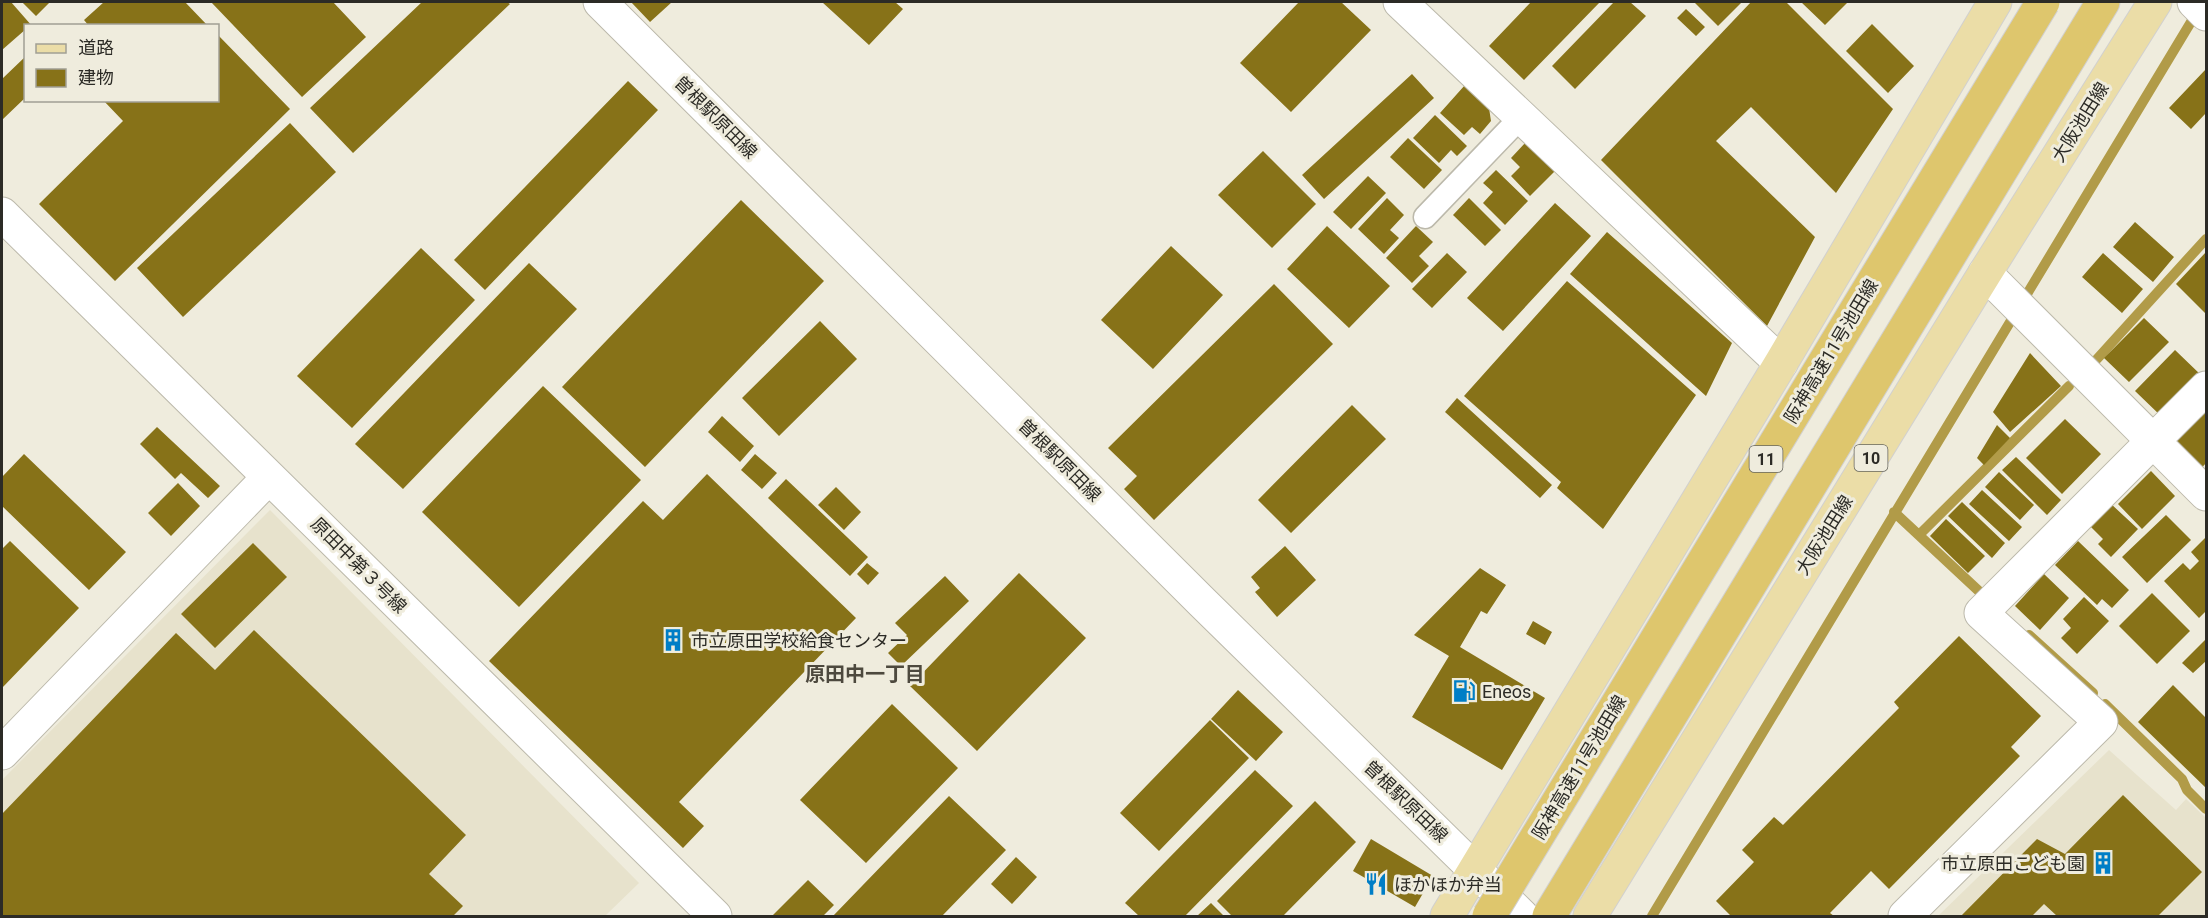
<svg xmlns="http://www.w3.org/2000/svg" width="2208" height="918" viewBox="0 0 2208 918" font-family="Roboto,'Noto Sans JP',sans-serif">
<rect width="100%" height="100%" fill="#efecdd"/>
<path fill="#e7e2cc" d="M270 510 639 883 605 916H2V780Z
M2109 750 2176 810 2186 799 2206 818V916H1938Z"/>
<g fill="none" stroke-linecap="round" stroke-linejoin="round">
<path stroke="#b19b48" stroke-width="10" d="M2097 359 2206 239
M1894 512 1982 594
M1919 535 2069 386
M2029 635 2093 693
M2105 704 2182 779 2187 790 2206 809
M1652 916 2197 12"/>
</g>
<path fill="#877218" d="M2 2H11L32 26H26V29L2 50Z
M22 2H50L36 16Z
M104 2H185L208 26H89L84 20Z
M211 2H333L366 37 302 97Z
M422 2H507L510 4 353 153 310 108Z
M631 2H672L650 22Z
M822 2H895L903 9 869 45Z
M1299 2H1341L1371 30 1291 112 1240 63Z
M1531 2H1600L1524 80 1489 46Z
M1614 2H1630L1646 16 1575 89 1552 66Z
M1694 2H1742L1718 26Z
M1751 2H1786L1893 109 1836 193 1751 107 1716 141 1815 237 1767 326 1601 160Z
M1801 2H1848L1825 25Z
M1686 9 1705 27 1696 36 1677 18Z
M1872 24 1914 66 1888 93 1846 51Z
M218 35 290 109 115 281 39 204 123 121 103 100H218Z
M26 56V97L2 120V79Z
M2206 69V113L2191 129 2169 108Z
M1412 74 1434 98 1324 199 1302 175Z
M628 81 658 110 485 290 454 260Z
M1465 85 1489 108 1491 121 1480 134 1472 127 1464 135 1440 113Z
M1435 115 1467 146 1457 156 1451 150 1439 163 1413 138Z
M290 123 336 172 183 317 137 268Z
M1408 138 1442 170 1424 189 1390 157Z
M1527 141 1556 170 1530 196 1511 176 1520 167 1511 158Z
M1263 151 1316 204 1272 248 1218 195Z
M1496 170 1528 201 1505 225 1483 203 1493 192 1483 183Z
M1368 176 1386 193 1351 229 1333 212Z
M1387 198 1404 215 1390 230 1399 238 1384 254 1358 229Z
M1469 198 1501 230 1485 246 1453 215Z
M741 200 824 281 645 467 562 387Z
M1555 203 1591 236 1503 331 1467 298Z
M2135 222 2174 257 2153 282 2113 247Z
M1327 226 1390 286 1349 328 1287 269Z
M1416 226 1433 242 1419 256 1429 266 1412 283 1386 258Z
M1607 232 1732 343 1706 396 1570 274Z
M1171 246 1223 295 1153 369 1101 320Z
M421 248 475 300 352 428 297 376Z
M2206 252V314L2176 284Z
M1447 253 1467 272 1432 308 1412 289Z
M2103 253 2143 289 2122 313 2082 277Z
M529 263 577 309 403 489 355 444Z
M1567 281 1696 395 1603 529 1557 488 1561 482 1464 396Z
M1274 284 1333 344 1154 520 1124 489 1137 476 1108 448Z
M2144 318 2169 342 2129 382 2104 358Z
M820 321 857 359 779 436 742 398Z
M2175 350 2202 376 2162 417 2135 391Z
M2030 353 2061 386 2010 432 1993 412Z
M543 386 641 480 519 607 422 512Z
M1457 398 1552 485 1540 498 1445 412Z
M1352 405 1386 439 1291 533 1258 500Z
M2206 409V463L2199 471 2172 445Z
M722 416 754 446 740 462 708 432Z
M2065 419 2101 454 2062 494 2026 458Z
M1997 425 2010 438 1984 465 1977 458Z
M157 427 220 486 208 498 181 473 175 479 140 444Z
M24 454 126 552 89 590 2 506V477Z
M755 454 777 473 762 489 741 470Z
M2016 457 2061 500 2047 515 2002 470Z
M2151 471 2175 496 2142 529 2118 504Z
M1999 472 2034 505 2020 520 1985 487Z
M707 474 856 618 679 802 704 826 683 848 489 661 643 501 663 520Z
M786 479 868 557 850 576 768 498Z
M178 483 200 506 171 536 148 513Z
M836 487 861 512 844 530 818 505Z
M1982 490 2022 527 2009 541 1969 504Z
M1962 502 2005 543 1992 558 1948 516Z
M2110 503 2138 529 2111 557 2098 544 2103 539 2089 525Z
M2166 515 2191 540 2147 583 2122 557Z
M1946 519 1985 556 1968 573 1930 536Z
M2206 537V611L2199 618 2164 581 2183 563 2190 570 2199 561 2191 552Z
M10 541 79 608 2 688V549Z
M2078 541 2129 590 2112 608 2102 599 2097 605 2055 565Z
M253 543 287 577 215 648 181 614Z
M1285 546 1316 580 1277 617 1255 592 1260 588 1251 577Z
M867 563 879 573 868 585 857 574Z
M1480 568 1506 585 1487 614 1481 611 1460 647 1545 698 1502 770 1412 717 1449 656 1414 635Z
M1019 573 1086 638 977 751 910 686Z
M2044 574 2069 598 2040 630 2015 606Z
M945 576 969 601 901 666 888 653 907 635 895 623Z
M2152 593 2190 631 2157 664 2119 626Z
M2084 597 2109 621 2077 654 2061 638 2071 628 2063 619Z
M1533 621 1552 632 1545 645 1526 634Z
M254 630 466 835 429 874 463 906 453 916H2V814L176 633 215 670Z
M1959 636 2041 716 2011 747 2020 756 1889 889 1871 871 1830 913 1834 916H1731L1716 901 1754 862 1742 850 1774 817 1783 825 1899 708 1894 702Z
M2206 639V661L2193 673 2182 663Z
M2173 685 2206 718V788L2138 722Z
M1238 690 1283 732 1256 761 1211 719Z
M892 704 958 768 866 863 800 800Z
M1210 720 1249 758 1159 851 1120 813Z
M1255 770 1293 806 1185 916H1139L1125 903Z
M2123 795 2202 872 2158 916H2057L2044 904 2032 916H1961L2037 839 2065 854Z
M949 796 1006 850 942 916H833Z
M1315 801 1356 842 1283 916H1232L1217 901Z
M1371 839 1433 876 1415 907 1353 871Z
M1016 857 1037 877 1012 904 991 884Z
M808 880 834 905 823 916H772Z
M1211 903 1224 916H1197Z"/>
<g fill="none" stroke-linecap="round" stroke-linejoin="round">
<g stroke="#bcb9ab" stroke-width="25">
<path id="service" d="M1425 217 1521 117"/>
</g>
<g stroke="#bcb9ab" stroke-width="35">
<path id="minor" d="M600 2 1202 602 1522 916
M1400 2 1781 363
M2194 2 2206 14
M2 214 715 916
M1985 273 2206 494
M2 753 269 477
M1905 916 2101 722 1981 613 2206 388"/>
</g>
<g stroke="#d1d0cf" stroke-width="35">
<path id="primary" d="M1447 916 1781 363 1995 2
M1590 916 1985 273 2155 2"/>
</g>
<g stroke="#d1d0cf" stroke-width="35">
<path id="motorway" d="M1549 916 2103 2"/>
</g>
<use href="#service" stroke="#fff" stroke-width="22"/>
<use href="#minor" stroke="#fff" stroke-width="33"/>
<use href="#primary" stroke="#ebdda7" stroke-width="33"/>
<use href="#motorway" stroke="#dec66d" stroke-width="33"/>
<g stroke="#d1d0cf" stroke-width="35" stroke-linecap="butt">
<path id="motorway-bridge" d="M1489 916 2043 2"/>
</g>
<use href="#motorway-bridge" stroke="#dec66d" stroke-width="33"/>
</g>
<defs>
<g id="building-bare" transform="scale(1.8)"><path d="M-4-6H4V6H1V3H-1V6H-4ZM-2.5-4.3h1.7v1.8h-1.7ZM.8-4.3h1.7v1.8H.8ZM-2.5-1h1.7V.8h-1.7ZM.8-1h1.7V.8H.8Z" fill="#007ec6" stroke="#efecdd" stroke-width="2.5" paint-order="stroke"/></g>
<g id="fuel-bare" transform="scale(1.8)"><path d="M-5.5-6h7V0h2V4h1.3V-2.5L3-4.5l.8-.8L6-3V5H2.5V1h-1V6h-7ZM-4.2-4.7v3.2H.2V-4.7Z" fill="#007ec6" stroke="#efecdd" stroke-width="2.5" paint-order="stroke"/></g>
<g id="restaurant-bare" transform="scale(1.8)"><path d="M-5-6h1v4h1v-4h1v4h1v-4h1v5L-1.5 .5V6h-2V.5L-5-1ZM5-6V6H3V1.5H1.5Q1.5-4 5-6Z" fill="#007ec6" stroke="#efecdd" stroke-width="2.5" paint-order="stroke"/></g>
</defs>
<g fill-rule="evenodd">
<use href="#building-bare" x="673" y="640"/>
<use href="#fuel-bare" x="1464" y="691"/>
<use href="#building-bare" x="2103" y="863"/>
<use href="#restaurant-bare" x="1376" y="884"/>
</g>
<g text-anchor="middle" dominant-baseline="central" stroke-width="6" stroke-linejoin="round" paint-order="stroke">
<g fill="#efecdd" stroke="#66655d" stroke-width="1.5">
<rect x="1854.5" y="445" width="33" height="26" rx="4.5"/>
<rect x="1749.5" y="446" width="33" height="26" rx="4.5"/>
</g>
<g font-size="16" font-weight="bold" fill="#2c2b26">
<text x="1871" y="458">10</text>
<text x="1766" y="459">11</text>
</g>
<g font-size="18" fill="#2c2b26" stroke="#efecdd">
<text transform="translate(716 117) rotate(45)">曽根駅原田線</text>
<text transform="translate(2080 122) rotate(-58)">大阪池田線</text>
<text transform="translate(1831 351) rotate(-59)">阪神高速11号池田線</text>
<text transform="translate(1060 460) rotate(45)">曽根駅原田線</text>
<text transform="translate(1824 535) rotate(-58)">大阪池田線</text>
<text transform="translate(359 565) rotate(45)">原田中第３号線</text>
<text transform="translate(1579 767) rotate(-59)">阪神高速11号池田線</text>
<text transform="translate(1406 801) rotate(44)">曽根駅原田線</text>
</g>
<g font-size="18" fill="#2c2b26" stroke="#efecdd" text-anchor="start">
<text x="691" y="640">市立原田学校給食センター</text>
<text x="1482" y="691">Eneos</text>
<text x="2085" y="863" text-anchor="end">市立原田こども園</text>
<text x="1394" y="884">ほかほか弁当</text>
</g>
<g font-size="20" font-weight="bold" fill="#4d493e" stroke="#efecdd">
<text x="865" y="674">原田中一丁目</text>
</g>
</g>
<rect width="2208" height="918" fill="none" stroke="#2c2b26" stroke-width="6"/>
<rect x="24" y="24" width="195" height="78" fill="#efecdd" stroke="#a19f94" stroke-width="1.5"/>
<rect x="36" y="44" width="30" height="9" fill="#ebdda7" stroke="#a19f94" stroke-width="1.5"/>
<text x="78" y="54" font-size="18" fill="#2c2b26">道路</text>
<rect x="36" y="69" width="30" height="18" fill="#877218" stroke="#a19f94" stroke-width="1.5"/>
<text x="78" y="84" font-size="18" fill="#2c2b26">建物</text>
</svg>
